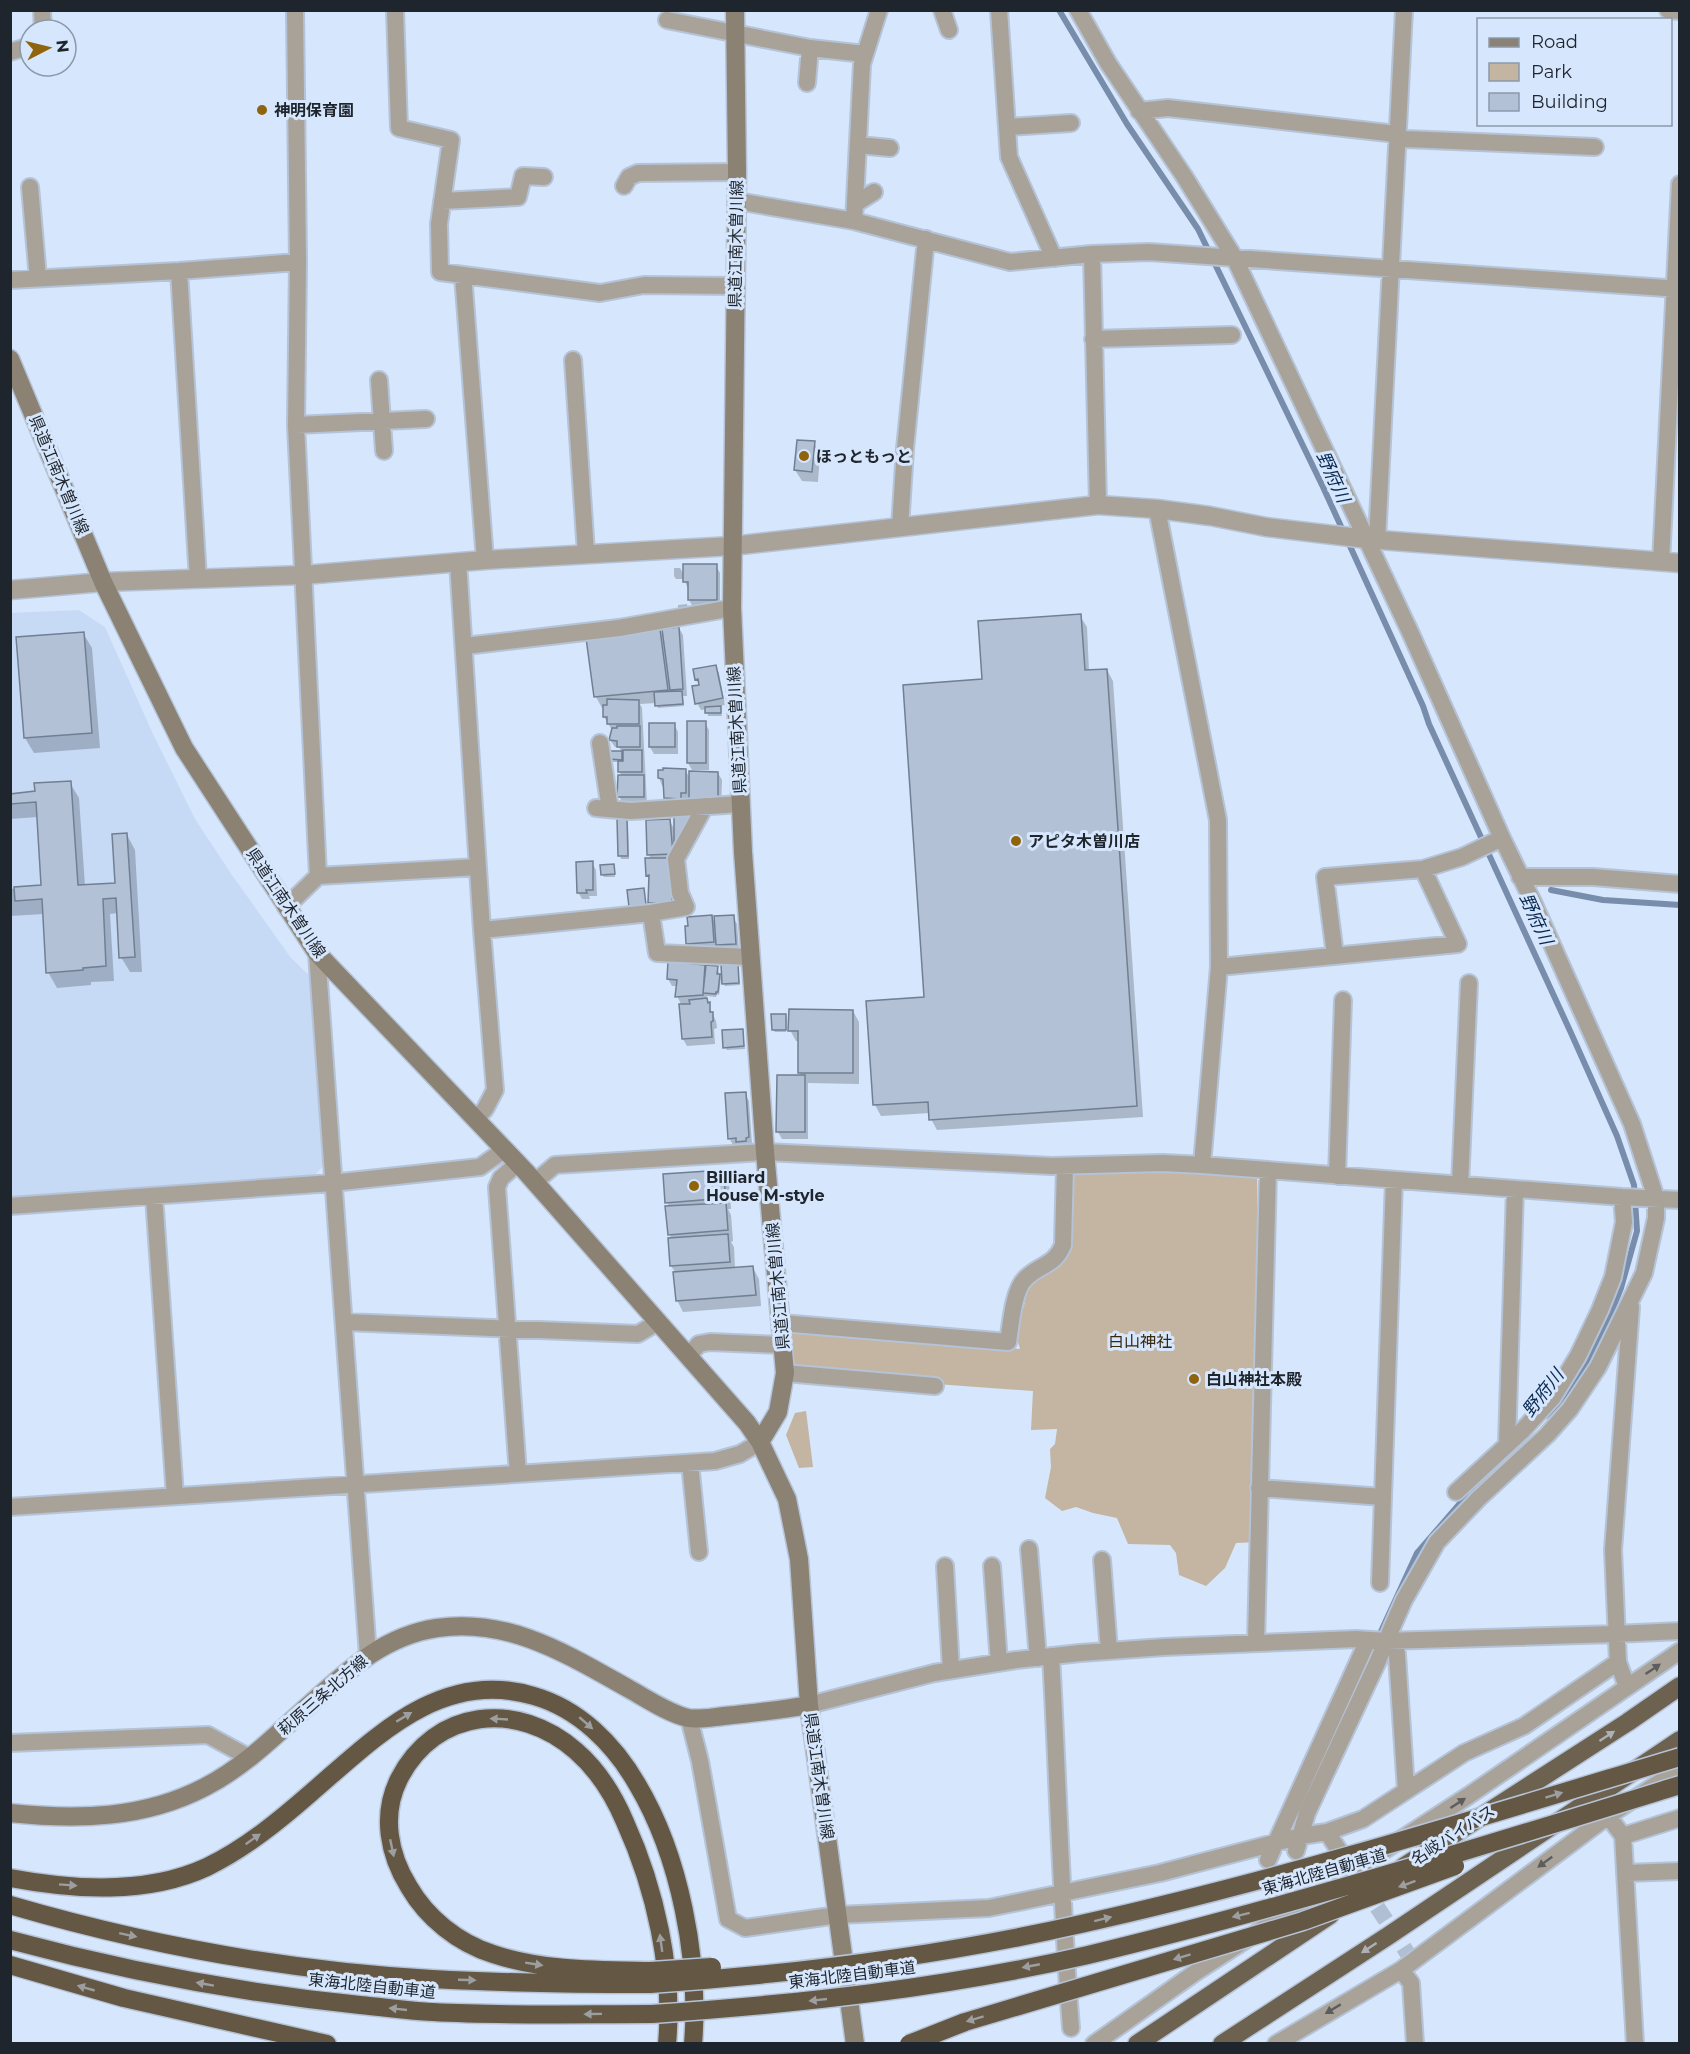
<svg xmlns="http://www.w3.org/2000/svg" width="1690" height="2054" viewBox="0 0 1690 2054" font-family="Montserrat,'Noto Sans JP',sans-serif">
<rect width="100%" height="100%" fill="#d6e6fc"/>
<path fill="#c6daf6" d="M79 610 105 627 153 734 195 819 232 875 291 958 312 978 323 1166 314 1176 11 1198 10 613Z"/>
<path fill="#c3b5a1" d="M1075 1166 1257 1170 1258 1542 1236 1543 1225 1568 1206 1586 1179 1575 1176 1553 1170 1545 1128 1544 1117 1518 1093 1513 1076 1507 1062 1511 1045 1498 1051 1467 1050 1449 1055 1444 1057 1429 1031 1430 1033 1391 785 1373 782 1332 1020 1349 1014 1328 1024 1306 1027 1286 1053 1256 1070 1193Z
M806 1411 813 1467 799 1468 786 1435 795 1413Z"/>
<path fill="#0003" d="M798 442 814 443 820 454 818 482 802 481 795 470Z
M716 566 720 573V606L693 607 689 600 688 589 684 579H676L674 576V568H680L684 575Z
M687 604 689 614 678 612V605Z
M1080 616 1087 627 1089 671 1107 670 1113 681 1143 1117 937 1130 931 1119 930 1113 881 1116 875 1105 868 1003 926 999 983 681Z
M679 628 683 635 687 696H683L684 706 658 708 656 703 640 704 642 708 647 804H623L619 796 622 776 619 771V762H613L611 759 622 753 619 747H615L610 740 612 730 604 717V708H602L596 697 588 639 660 630 665 639Z
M83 633 92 648 100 748 34 753 25 738Z
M715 666 719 673 725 705 719 706 722 716H708L707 709 701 710 697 703 700 686 696 679Z
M705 723 709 730V770H692L688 763Z
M674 724 678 732V754H654L650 747Z
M685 770 691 780 718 773 722 780 721 806 670 805 659 778Z
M70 783 79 798 85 886 117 885 127 835 135 850 142 972H130L121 957 118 913 110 914 114 981 91 982V985L57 988 48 972 44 914 10 916V889L43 886 38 817 10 819V795L37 793Z
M626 820 628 823 629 859H621L620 856Z
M670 821 675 831V910H654L650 903V881L647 875 652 860 648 854Z
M592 863 596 870 597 896H589L590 899H582L578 892Z
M613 866 615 877H604L602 874Z
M711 916 716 925 733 917 737 924 739 950 721 951 717 943V949L692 951 688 943Z
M737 965 740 985 725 986 723 983Z
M704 966 707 970 717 967 721 978 719 995 717 994 716 997 707 996 706 1000 716 1021 717 1028 714 1029 715 1044 687 1046 683 1039 682 1006 677 996 678 986H672L668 979Z
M853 1011 859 1022V1084L808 1083V1139H782L778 1132 802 1077 799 1072V1041H796L790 1030Z
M785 1016 787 1019 786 1032H775L773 1029Z
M742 1031 745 1049 727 1050 725 1047Z
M745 1094 749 1101 752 1144H749V1148H742L740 1145H733L729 1138Z
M723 1172 729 1183 731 1209H728L731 1215 733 1241 731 1242 734 1247 735 1269 753 1268 759 1279 761 1306 683 1312 677 1300 675 1272 671 1266 670 1208 667 1202Z"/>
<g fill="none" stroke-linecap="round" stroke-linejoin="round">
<path stroke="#778dab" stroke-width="6" d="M1059 10 1127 124 1198 229 1323 487 1423 706 1429 724 1571 1033 1617 1136 1634 1185 1637 1231 1621 1288 1601 1337 1578 1377 1556 1406 1546 1416
M1551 890 1603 900 1680 905
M1378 1638 1417 1553 1462 1501 1516 1447
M1357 1688 1374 1647"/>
</g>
<path fill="#b2c1d6" stroke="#717f93" stroke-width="1.5" d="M797 440 815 441 812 472 794 470Z
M683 564H717V600H688V582H683Z
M1081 614 1085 670 1107 669 1137 1106 929 1120 928 1102 873 1105 866 1001 924 997 903 685 982 679 978 621Z
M679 627 683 689 670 690 662 629Z
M660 629 668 690 594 697 586 638Z
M84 632 92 733 24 738 16 637Z
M716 665 723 698 695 704 692 686 699 685 698 679 695 680 693 669Z
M682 691 683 704 655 706 654 692Z
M607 699 639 700V724H607V717H603V705H607Z
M721 706V713H705V707Z
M687 721H706V763H687Z
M649 723H675V747H649Z
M617 726H640V747H617V741L609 740 612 728H617Z
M623 750H642V772H618V761H623Z
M610 751H622V760L610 759Z
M663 768 686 769V793H681V799L664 798 663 779 658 778V770H663Z
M689 771 718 772V800L689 799Z
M618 775H644V797H617Z
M71 781 78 885 115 883 112 834 127 833 135 957 119 958 116 898 103 899 106 966 83 968V970L46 973 42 899 15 901 14 887 41 885 36 802 10 804V794L35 791 34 783Z
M692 816 680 843H674V817Z
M627 818 628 856H618L617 819Z
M670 819 673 854 647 855 646 820Z
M645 858H673L672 903H648L649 875 646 876Z
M593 861V890H586L587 893H577L576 862Z
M614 864 615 874 601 875 600 865Z
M644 888 646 905 629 907 627 890Z
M712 915 714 942 686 944 685 926H688L687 917Z
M734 915 736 944 716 945 714 916Z
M668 961 705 965 703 995 675 997 677 980 667 979Z
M738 963 739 983 722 984 721 964Z
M706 965 718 966 717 974H720L718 992H716V994L703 993Z
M707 998 708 1003 710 1002V1012H713V1021L711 1022 712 1037 682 1039 679 1004H690L689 1000Z
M789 1009 853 1010V1073H798V1031H788Z
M771 1014H786V1030H772Z
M743 1029 744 1046 723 1048 722 1030Z
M777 1075H805V1132H776Z
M746 1092 749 1137 746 1138V1141L736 1142V1138L728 1139 725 1093Z
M723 1170 726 1198 665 1203 663 1174Z
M726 1203 728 1230 668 1235 665 1206Z
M728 1234 730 1262 670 1266 668 1238Z
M753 1266 756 1295 676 1301 673 1272Z"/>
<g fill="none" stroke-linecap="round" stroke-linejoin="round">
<path stroke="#b1bfd3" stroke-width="16" stroke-dasharray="16 8" stroke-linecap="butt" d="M1364 1887 1408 1954"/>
<g stroke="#b5c3d7" stroke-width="20">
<path id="minor" d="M42 10 43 30
M295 10 298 262 296 425 318 876
M395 10 399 128 451 140 439 224 440 272 600 293 644 285 735 286
M942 10 949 30
M999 10 1009 157 1054 258
M1078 10 1108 63 1184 176 1234 257 1411 634 1502 838 1533 902 1632 1124 1656 1198V1218L1644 1273 1598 1367 1570 1409 1547 1435 1478 1499 1437 1542 1404 1600 1393 1625 1377 1663 1307 1813 1296 1851
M1668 10 1680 11
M667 20 810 48 865 54
M10 52 30 46
M807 83 810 48
M1139 111 1168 108 1388 133 1405 139 1595 147
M1008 127 1071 123
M858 145 890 148
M624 186 629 177 638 173 737 172
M30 187 38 278
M442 201 518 197 523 176 544 177
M737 201 854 221 1010 262 1092 254 1149 252 1680 289
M855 204 874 192
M854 221 862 64 879 10
M1092 254 1098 505
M179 271 198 579
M463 275 485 560
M10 280 179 271 298 262
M1093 339 1232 335
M573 360 586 553
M379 380 384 451
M296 425 426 419
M1157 509 1218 820 1219 967 1202 1165
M900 527 905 449 926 239
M1377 540 1404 10
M458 562 482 930 495 1090 485 1109 476 1119
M1661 562 1680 184
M465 646 619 628 732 608
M600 743 610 809
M596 808 631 811 741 804
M1520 877H1593L1680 884
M286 907 318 876 478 867
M651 913 686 907 680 893 676 859 705 806
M482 930 651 913 657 953 751 957
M317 953C332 1187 352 1421 368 1655
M1335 955 1325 877 1423 869 1462 857 1502 838
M1219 967 1458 944 1423 869
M517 1164 501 1178 497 1187 518 1474
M1337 1176 1343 1000
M535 1182 555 1165 765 1152 1052 1166 1163 1163 1202 1165 1622 1197 1680 1200
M1460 1185 1469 983
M154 1196 175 1496
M10 1206 332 1183 480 1167 504 1150
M345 1322 638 1334 658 1322
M781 1323 1008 1342C1011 1325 1013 1291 1025 1279 1039 1264 1054 1267 1063 1245L1065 1166
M689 1355 699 1344 710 1342 783 1345
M785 1373 935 1386
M1507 1444 1515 1189
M690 1463 699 1552
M1259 1488 1383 1497
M1456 1492 1522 1431 1553 1397 1578 1356 1600 1310 1613 1277 1624 1222 1622 1197
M10 1507 715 1461 740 1454 760 1442
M1029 1549 1038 1658
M1102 1560 1109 1651
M945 1566 951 1670
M992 1566 999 1663
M1380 1583 1394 1180
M1396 1640 1406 1790
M1256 1642 1268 1171
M1051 1656C1058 1780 1061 1904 1071 2028
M1627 1687 1618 1662 1613 1550 1631 1307
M809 1705 934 1673 1016 1660 1080 1653 1164 1647 1356 1639 1386 1641 1616 1634 1680 1631
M689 1718 700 1761 728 1919 745 1928 838 1915 989 1908 1160 1873 1301 1836 1327 1832 1363 1819 1464 1753 1524 1726 1618 1662
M10 1743 208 1735 250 1758
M1608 1816 1623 1836 1635 2044
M1327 1832 1338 1849
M1623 1836 1680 1818
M1268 1860 1368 1640
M1626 1873 1680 1871
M1401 1970 1411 1983 1415 2044
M1094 2044 1196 1972 1468 1796 1680 1651
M1276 2044 1401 1970 1608 1816 1680 1769"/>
</g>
<g stroke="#b5c3d7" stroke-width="21">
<path id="tertiary" d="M10 590 103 582 304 575 485 560 732 546 1098 505 1157 509 1210 516 1266 527 1367 539 1680 563"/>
</g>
<g stroke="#b5c3d7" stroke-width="21">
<path id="secondary" d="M735 10 737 172 732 608 743 852 765 1152 785 1373 778 1412 760 1442
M10 359 103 582 184 748 317 953 526 1172 747 1423 760 1442 787 1499 799 1559 809 1705 855 2044
M10 1813C77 1820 144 1819 205 1787 244 1767 276 1735 308 1706 347 1671 383 1636 437 1628 510 1617 570 1656 631 1690 649 1700 668 1713 688 1718 699 1720 713 1717 724 1716 753 1713 781 1710 809 1705"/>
</g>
<g stroke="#b5c3d7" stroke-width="21">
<path id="trunk" d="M1403 1867 1628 1722 1680 1686
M1137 2044 1330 1915
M1222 2044 1388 1936 1680 1740"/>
</g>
<g stroke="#b5c3d7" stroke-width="21">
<path id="motorway" d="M10 1878C74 1890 147 1895 207 1867 246 1848 280 1820 312 1792 375 1738 441 1668 534 1696 579 1709 614 1744 637 1784 680 1856 700 1960 693 2044
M10 1905C147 1945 290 1971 432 1979 505 1983 577 1984 650 1984
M10 1940C125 1971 242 1993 360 2005 384 2007 408 2011 433 2012 505 2016 579 2014 652 2014
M10 1965 124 1998 327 2044
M651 1971C598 1970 544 1971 493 1954 458 1943 427 1918 409 1887 389 1855 381 1815 399 1779 435 1708 518 1700 576 1751 598 1770 614 1796 625 1822 655 1888 674 1971 667 2044"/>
</g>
<use href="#minor" stroke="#a9a299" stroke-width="16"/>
<use href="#tertiary" stroke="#a9a299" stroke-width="18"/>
<use href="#secondary" stroke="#8b8274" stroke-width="18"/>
<use href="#trunk" stroke="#6d614f" stroke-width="18"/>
<use href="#motorway" stroke="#645744" stroke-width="18"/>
<g stroke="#b5c3d7" stroke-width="21" stroke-linecap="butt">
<path id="motorway-bridge" d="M651 1971 712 1967
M650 1984C795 1974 940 1956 1081 1924 1284 1879 1481 1817 1680 1757
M652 2014C798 2004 945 1988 1088 1955 1288 1907 1483 1846 1680 1785
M909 2044 965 2022 1303 1921 1455 1866"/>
</g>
<use href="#motorway-bridge" stroke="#645744" stroke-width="18"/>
</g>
<defs><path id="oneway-solid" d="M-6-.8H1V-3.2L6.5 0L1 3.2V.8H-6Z" transform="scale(1.5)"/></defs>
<g fill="#5d5d5e">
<use href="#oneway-solid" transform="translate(1653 1669) rotate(-34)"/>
<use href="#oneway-solid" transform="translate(1458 1803) rotate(-33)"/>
<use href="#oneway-solid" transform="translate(1545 1862) rotate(144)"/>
<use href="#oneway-solid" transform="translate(1333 2009) rotate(149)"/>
</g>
<g fill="#9d9ea0">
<use href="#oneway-solid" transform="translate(404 1717) rotate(-31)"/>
<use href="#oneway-solid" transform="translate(499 1719) rotate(-177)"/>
<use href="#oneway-solid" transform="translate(586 1723) rotate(41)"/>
<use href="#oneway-solid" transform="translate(1554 1795) rotate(-17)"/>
<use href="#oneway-solid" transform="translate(253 1839) rotate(-35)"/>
<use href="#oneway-solid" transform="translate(392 1848) rotate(78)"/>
<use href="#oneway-solid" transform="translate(1407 1884) rotate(160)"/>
<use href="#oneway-solid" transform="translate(68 1885) rotate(4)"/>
<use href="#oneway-solid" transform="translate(1241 1915) rotate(166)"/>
<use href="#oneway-solid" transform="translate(1103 1919) rotate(-14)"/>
<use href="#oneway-solid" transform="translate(128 1935) rotate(12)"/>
<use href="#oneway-solid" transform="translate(661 1943) rotate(-98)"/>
<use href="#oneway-solid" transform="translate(1182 1957) rotate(163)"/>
<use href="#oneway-solid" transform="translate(534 1964) rotate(9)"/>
<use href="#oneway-solid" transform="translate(1031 1966) rotate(169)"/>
<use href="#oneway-solid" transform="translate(467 1980) rotate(2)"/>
<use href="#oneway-solid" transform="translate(205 1984) rotate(-170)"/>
<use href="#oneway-solid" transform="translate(86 1988) rotate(-164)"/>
<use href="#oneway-solid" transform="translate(818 2000) rotate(174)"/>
<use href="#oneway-solid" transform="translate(398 2009) rotate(-174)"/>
<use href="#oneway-solid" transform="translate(593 2014) rotate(179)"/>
<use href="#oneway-solid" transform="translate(975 2019) rotate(163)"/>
</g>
<g fill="#acb1b7">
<use href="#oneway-solid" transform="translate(1607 1736) rotate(-33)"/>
<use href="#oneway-solid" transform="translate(1369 1948) rotate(147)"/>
</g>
<g fill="#90640d" stroke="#d6e6fc" stroke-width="2">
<circle cx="262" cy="110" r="6"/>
<circle cx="804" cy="456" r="6"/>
<circle cx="1016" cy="841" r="6"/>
<circle cx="694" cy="1186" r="6"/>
<circle cx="1194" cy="1379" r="6"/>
</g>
<g text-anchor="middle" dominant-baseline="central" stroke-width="6" stroke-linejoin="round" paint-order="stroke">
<g font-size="16" font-weight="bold" fill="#1f252d" stroke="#d6e6fc" text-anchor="start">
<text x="274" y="110">神明保育園</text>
<text x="816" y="456">ほっともっと</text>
<text x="1028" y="841">アピタ木曽川店</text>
<text x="706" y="1177">Billiard<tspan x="706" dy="18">House M-style</tspan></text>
<text x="1206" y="1379">白山神社本殿</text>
</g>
<g font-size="16" fill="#1f252d" stroke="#d6e6fc">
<text transform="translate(736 244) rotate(-89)">県道江南木曽川線</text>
<text transform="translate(59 475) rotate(67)">県道江南木曽川線</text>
<text transform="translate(737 730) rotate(-93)">県道江南木曽川線</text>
<text transform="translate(286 903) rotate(56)">県道江南木曽川線</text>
<text transform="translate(778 1286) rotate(-95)">県道江南木曽川線</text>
<text transform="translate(323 1695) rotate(-41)">萩原三条北方線</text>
<text transform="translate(819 1776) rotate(82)">県道江南木曽川線</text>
<text transform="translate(1453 1835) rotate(-33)">名岐バイパス</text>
<text transform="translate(1324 1872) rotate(-16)">東海北陸自動車道</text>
<text transform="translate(852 1975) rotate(-7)">東海北陸自動車道</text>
<text transform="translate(372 1986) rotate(6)">東海北陸自動車道</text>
</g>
<g font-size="16" fill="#39280c" stroke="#d6e6fc">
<text x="1140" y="1341">白山神社</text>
</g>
<g font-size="18" font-style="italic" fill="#082951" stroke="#d6e6fc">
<text transform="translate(1333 477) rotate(65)">野府川</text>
<text transform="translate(1536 919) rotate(65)">野府川</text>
<text transform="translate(1543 1393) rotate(-52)">野府川</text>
</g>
</g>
<rect width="1690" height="2054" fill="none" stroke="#1f252d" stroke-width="24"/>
<rect x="1477" y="18" width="195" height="108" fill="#d6e6fc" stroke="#8d99a9" stroke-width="1.5"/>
<rect x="1489" y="38" width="30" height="9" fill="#8b8274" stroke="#8d99a9" stroke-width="1.5"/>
<text x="1531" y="48" font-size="18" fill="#1f252d">Road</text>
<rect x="1489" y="63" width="30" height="18" fill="#c3b5a1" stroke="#8d99a9" stroke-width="1.5"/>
<text x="1531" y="78" font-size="18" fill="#1f252d">Park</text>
<rect x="1489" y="93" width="30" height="18" fill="#b2c1d6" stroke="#8d99a9" stroke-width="1.5"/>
<text x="1531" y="108" font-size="18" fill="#1f252d">Building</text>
<g transform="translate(48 48) rotate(83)"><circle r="28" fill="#d6e6fc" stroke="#8d99a9" stroke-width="1.5"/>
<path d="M0-4.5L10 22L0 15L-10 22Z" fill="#90640d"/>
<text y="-9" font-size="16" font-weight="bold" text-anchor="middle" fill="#1f252d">N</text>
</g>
</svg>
